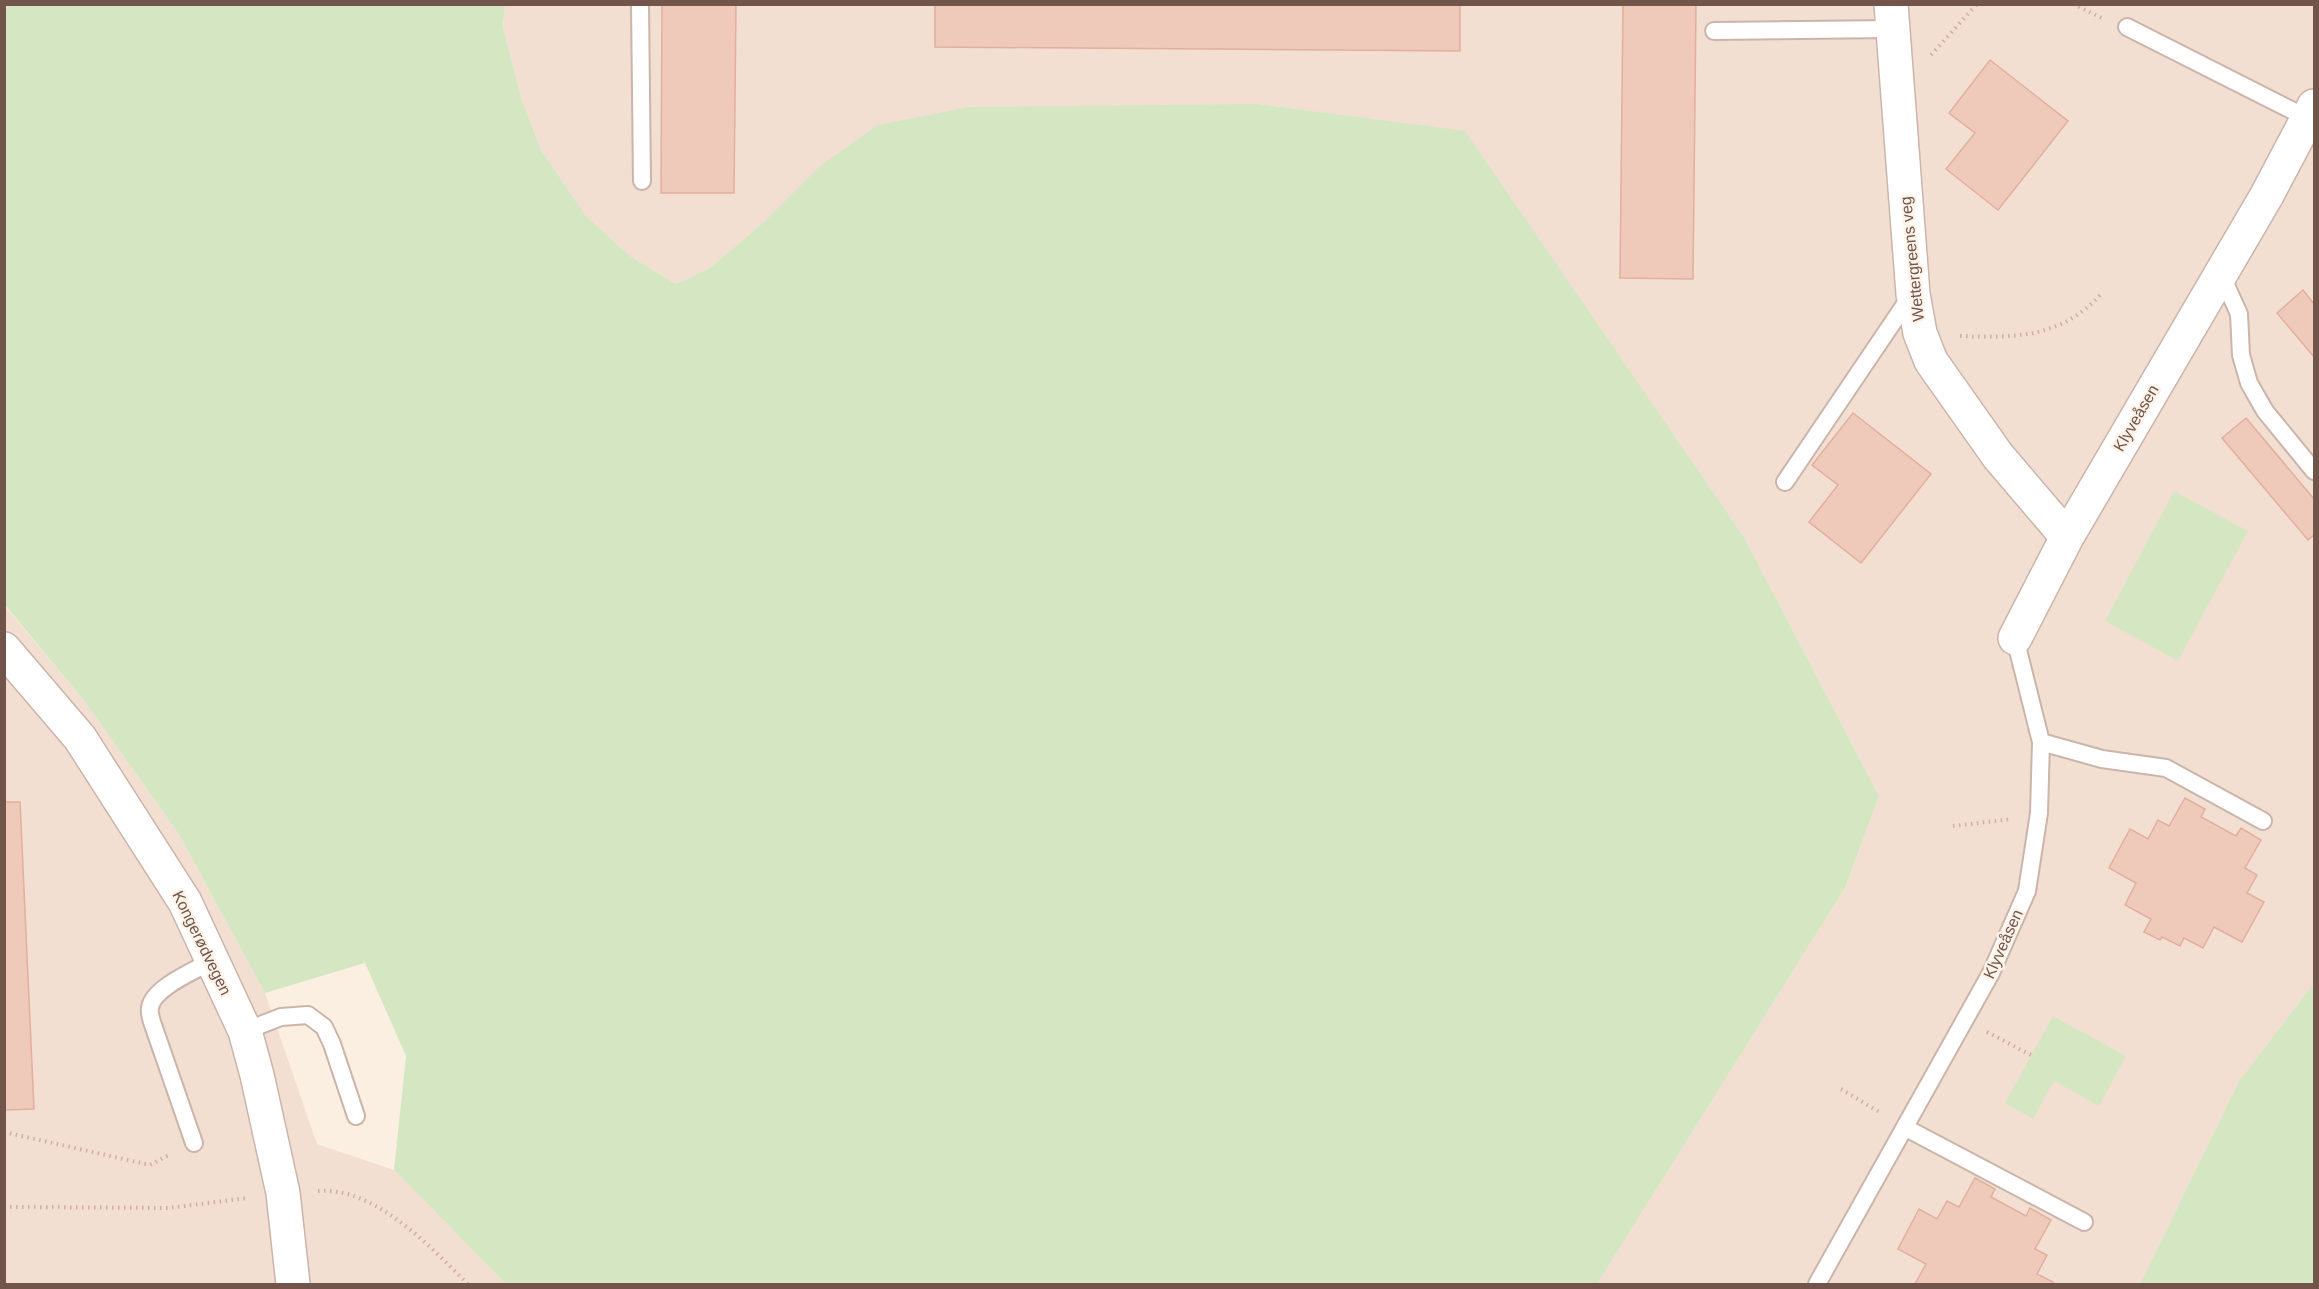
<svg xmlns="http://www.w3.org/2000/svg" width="2319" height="1289" viewBox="0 0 2319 1289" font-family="Helvetica,sans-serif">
<rect width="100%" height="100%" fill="#fbefe2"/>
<path fill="#f2dfd1" d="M505 4 2314 5V983L2239 1081 2140 1284H1597L1845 888 1879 796 1744 537 1465 132 1258 104 766 220 710 268 676 284 630 256 586 216 541 150 521 97 503 27Z
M4 605 86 703 180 836 265 993 317 1144 394 1170 506 1284H5Z"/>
<path fill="#d5e7c2" d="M4 5H505L503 27 521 97 541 150 586 216 630 256 676 284 710 268 766 220 821 165 878 125 969 107 1258 104 1465 131 1744 537 1879 796 1845 888 1597 1284H506L394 1170 406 1056 365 963 265 993 180 836 86 703 5 605Z
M2174 491 2248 531 2178 661 2105 621Z
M2314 983V1284H2140L2239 1081Z
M2053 1016 2126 1056 2099 1106 2054 1081 2033 1119 2005 1103Z"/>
<path fill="#efcabb" stroke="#e1af9d" stroke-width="1.5" d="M662 4H736L734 193H661Z
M935 4H1460V51L935 47Z
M1623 4H1696L1693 279 1620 278Z
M1990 60 2068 121 1998 210 1946 169 1975 133 1949 113Z
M2303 290 2314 304V357L2277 313Z
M1853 413 1931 474 1861 563 1809 522 1838 485 1812 465Z
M2246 418 2314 499V535L2308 540 2222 438Z
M2185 798 2205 809 2201 817 2236 836 2241 828 2261 840 2245 868 2257 875 2247 893 2264 902 2242 942 2214 927 2203 948 2184 938 2180 946 2162 937 2160 940 2144 932 2151 919 2125 905 2136 883 2109 868 2130 829 2148 839 2158 820 2169 826Z
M4 802H20L34 1109 4 1110Z
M1975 1178 1995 1189 1991 1197 2026 1216 2030 1208 2051 1220 2035 1249 2047 1255 2037 1274 2053 1282 2052 1284H1915L1926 1264 1898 1249 1919 1209 1937 1219 1947 1201 1959 1207Z"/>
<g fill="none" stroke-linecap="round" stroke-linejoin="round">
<g stroke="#cbb5aa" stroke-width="20">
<path id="lane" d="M640 4 642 181
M2127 27 2313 121
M1714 31 1893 29
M2221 274 2239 314 2241 355 2249 383 2265 411 2314 471
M1785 482 1912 294
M2041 742 2102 759 2166 768 2263 821
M245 1031 281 1017 308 1015 324 1027 332 1044 356 1116
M1906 1128 2084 1222
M194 1143 152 1022C151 1018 149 1012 150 1008 152 988 196 970 212 961
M1817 1284 1991 973 2027 891 2039 813 2041 742 2015 638"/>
</g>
<g stroke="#cbb5aa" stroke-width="36">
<path id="street" d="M1891 4 1913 294 1920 333 1931 361 1998 456 2067 537
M2015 638 2067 537 2267 195 2314 106
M4 649 80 738 185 902 245 1031 257 1075 283 1193 293 1284"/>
</g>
<path stroke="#d3ad9f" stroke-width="4" stroke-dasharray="1.5 4.5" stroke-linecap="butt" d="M2073 4 2102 18
M1931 55 1977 4
M1960 336C2016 338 2062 338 2102 293
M1953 826 2012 819
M1987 1032 2031 1055
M1841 1089 1881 1113
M4 1132 150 1165 169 1155
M318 1191C376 1187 430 1247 468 1284
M4 1207 169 1208 247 1198"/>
<use href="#lane" stroke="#fff" stroke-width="16"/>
<use href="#street" stroke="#fff" stroke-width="33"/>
</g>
<g text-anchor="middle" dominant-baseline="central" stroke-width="5" stroke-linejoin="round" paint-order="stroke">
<g font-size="16" fill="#71544a" stroke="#fef3e8">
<text transform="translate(1912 259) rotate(-96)">Wettergreens veg</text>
<text transform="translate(2136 418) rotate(-60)">Klyveåsen</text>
<text transform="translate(202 943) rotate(64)">Kongerødvegen</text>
<text transform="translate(2003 944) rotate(-66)">Klyveåsen</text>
</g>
</g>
<rect width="2319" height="1289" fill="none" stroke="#71544a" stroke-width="12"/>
</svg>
